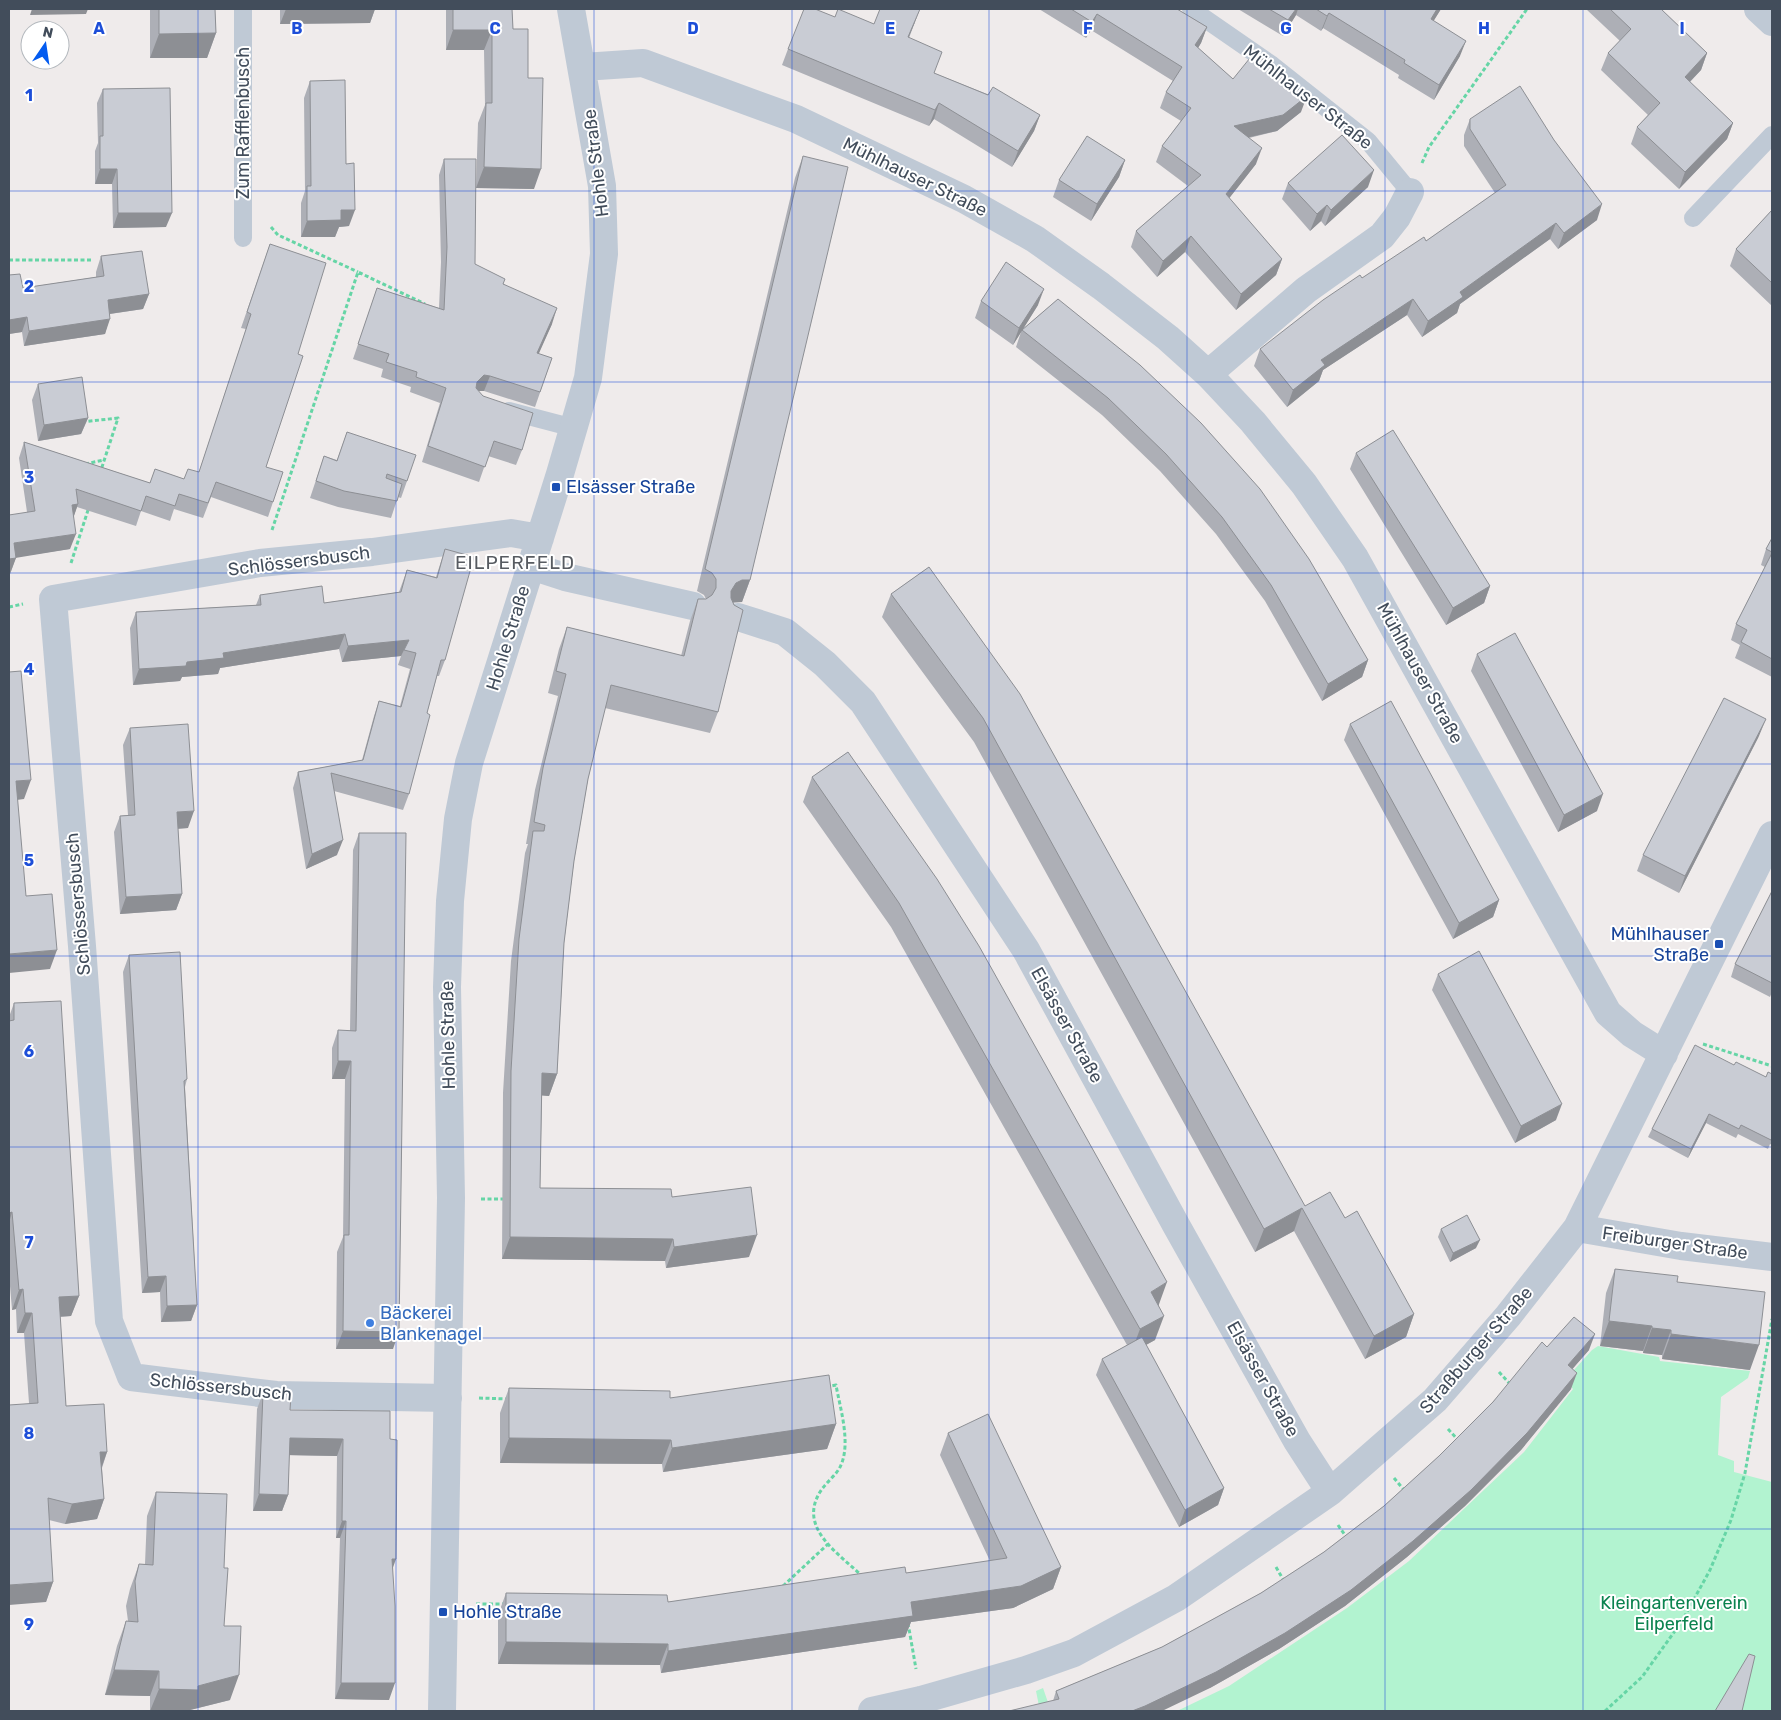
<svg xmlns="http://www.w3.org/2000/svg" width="1781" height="1720" viewBox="0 0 1781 1720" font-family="Rubik,sans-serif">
<rect width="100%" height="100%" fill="#efebeb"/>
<path fill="#b2f3d0" d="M1598 1346 1659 1357 1660 1361 1750 1371 1748 1378 1721 1397 1718 1455 1734 1461V1472L1772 1482V1711H1177L1229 1686 1347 1608 1409 1561 1524 1452 1573 1389 1565 1380 1592 1350Z
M1043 1688 1051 1711H1040L1036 1691Z"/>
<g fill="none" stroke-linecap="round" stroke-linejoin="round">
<path stroke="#66d5a6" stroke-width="3" stroke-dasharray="4 2.5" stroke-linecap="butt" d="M1422 163 1429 147 1527 9
M271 227 278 235 358 272
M9 260H93
M82 422 118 418 101 470
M85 464 104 460
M272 530 358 272 425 304
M71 563 89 507
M9 607 23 604
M1703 1044 1772 1066
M481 1199H505
M1499 1372 1510 1384
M826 1387 836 1385C840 1408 851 1442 841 1465 837 1475 826 1482 820 1492 798 1528 838 1553 861 1575
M479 1398 508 1399
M1448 1429 1459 1441
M1394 1478 1404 1490
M1338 1525 1347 1538
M1276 1567 1284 1581
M783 1586 828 1544
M476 1604H505
M908 1623 916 1669
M1605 1711 1642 1677 1682 1621 1710 1570 1731 1520 1745 1473 1772 1319"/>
<path stroke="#bfc9d5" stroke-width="18" d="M243 9V238
M1191 9 1272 65 1368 141 1410 192
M1693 218 1772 135
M509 411 574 428"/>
<path stroke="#bfc9d5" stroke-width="28" d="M1758 9 1772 22
M583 67 643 63 796 119 964 199 1035 239 1101 286 1168 338 1208 374 1253 422 1304 484 1355 558 1608 1013 1632 1034 1664 1054
M1208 374 1306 290 1382 236 1397 217 1410 192
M531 566 565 577 693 606
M738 617 785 632 825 664 863 702 1026 950 1176 1225 1297 1441 1330 1492
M1577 1228 1681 1246 1772 1257
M448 1398 276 1395 131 1377 109 1321 82 946 53 599 260 563 372 552 511 533 540 538
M442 1711 451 1198 447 987 450 901 458 819 469 763 560 474 588 378 604 254 602 186 571 9
M872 1711 921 1700 1026 1670 1074 1653 1176 1598 1330 1492 1435 1400 1508 1316 1577 1228 1772 835"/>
</g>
<path fill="#adafb6" d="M150 9H215L216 33 207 58H150Z
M280 9H375L370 23 280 24Z
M446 9H512L513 29 528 78 534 189 476 188 478 123 485 105 484 50H446Z
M1039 9H1177L1207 27 1201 43 1198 48 1233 79 1301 112 1277 131 1249 138 1256 164 1229 198 1282 259 1276 275 1236 310 1185 252 1157 277 1131 247 1136 231 1188 186 1156 162 1162 146 1181 121 1160 108 1166 92 1173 81 1091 30 1086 38Z
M1238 9H1441L1433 21 1460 56 1434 100 1398 78 1399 75 1323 28 1321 31 1296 15 1283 36Z
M1586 9H1661L1707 53 1701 70 1690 82 1733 123 1727 139 1679 189 1631 144 1637 127 1648 115 1601 70 1608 53 1620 41Z
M835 17 874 24 915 22 909 38 934 73 1040 115 1034 131 1012 167 934 119 929 126 782 65 788 49Z
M310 81 346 164 349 226 339 227 335 237H301V203L305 191 304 98Z
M103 89 166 227 113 228 112 184H95V151L98 143 97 103Z
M1470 119 1597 220 1558 249 1550 239 1460 304 1457 313 1422 337 1407 315 1323 370 1319 381 1287 407 1254 366 1260 349 1362 278 1426 241 1495 193 1464 146V135Z
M803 156 750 580 742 602 733 603 718 712 710 733 605 708 588 779 574 861 564 943 557 1074 549 1096 542 1095 540 1188 672 1197 749 1257 666 1268 665 1261 502 1259 503 1093 511 961 525 853 528 844H526L535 790 558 696 548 693 559 649 567 627 681 656 690 621 698 599H706L704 595 697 591 795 178Z
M444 159 475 264 504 284 552 324 538 354 552 358 535 407 484 391H478L522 450 516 465 488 456 479 482 422 462 440 403 410 392 411 387 381 377 383 369 353 359 377 288 439 308 441 262 439 175Z
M1125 160 1119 177 1091 221 1053 197 1059 180Z
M1288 183 1368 187 1325 226 1321 221 1310 231 1282 199Z
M1772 210V306L1730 266 1736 249Z
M270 244 298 354 266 467 273 502 268 517 211 497 203 518 174 509 170 521 141 511 136 526 77 507 73 518 70 549 16 557 10 574 27 512 19 458 24 442 150 483 155 469 184 479 199 472 246 329 241 328Z
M101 256 149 294 143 309 110 314 105 334 24 346 22 332 9 334V275L23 288 96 277V272Z
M1058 299 1368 660 1362 677 1322 701 1265 601 1216 534 1160 471 1102 415 1016 347 1021 332 1013 345 975 318 981 301 1038 305 1023 329Z
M38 384 88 418 81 434 38 441 32 400Z
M347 432 407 481 401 498 398 497 391 518 338 507 310 498 324 456 337 460Z
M1356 453 1490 586 1484 603 1446 625 1350 469Z
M1772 538V677L1735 658 1740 645 1731 640 1736 624 1765 567 1761 565 1766 549Z
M445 549V660L439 676H437L427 713 409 794 403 810 334 791 337 855 306 869 293 788 298 772 362 760 374 716 379 701 400 706 410 669 398 665 401 656 342 662 339 649 220 668 218 674 182 677 180 681 133 685 130 628 136 612 256 605 260 595 324 603 399 592 407 570 436 577Z
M929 567 1305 1206 1345 1218 1414 1314 1406 1337 1365 1359 1294 1231 1255 1252 974 742 882 617 891 594Z
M1477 654 1597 811 1558 832 1471 671Z
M1350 724 1499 900 1493 917 1453 939 1344 740Z
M130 728 188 828 178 829 182 894 176 910 120 914 114 832 120 816 128 815 123 745Z
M1759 736 1679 893 1637 871 1643 855Z
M848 752 1159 1306 1155 1340 1146 1345 1224 1488 1218 1505 1179 1527 1096 1375 1102 1359 1127 1345 891 927 803 802 812 777Z
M359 833 393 1349H336L337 1252 343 1237 345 1079H332V1048L338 1030 350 1031 353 850Z
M1772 891V992L1770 997 1731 977 1735 964Z
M129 955 187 1079 185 1087 197 1305 191 1321 161 1322 160 1292 142 1293 123 972Z
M1438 974 1556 1120 1515 1143 1432 990Z
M14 1003 79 1296 71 1316 60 1317 66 1406 107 1452 102 1468 104 1499 97 1519 65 1524 49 1520 53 1582 46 1602 29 1403 24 1333H17L16 1309 12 1310 9 1274V1017Z
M1734 1065 1766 1077 1772 1074V1145L1770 1144 1768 1149 1738 1134 1736 1138 1706 1123 1688 1158 1648 1137 1652 1129Z
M1441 1229 1476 1248 1450 1262 1438 1237Z
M1615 1269 1677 1282 1750 1370 1662 1359V1355L1643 1353V1351L1600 1346 1606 1293Z
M1547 1347 1589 1350 1572 1369 1571 1389 1521 1450 1465 1506 1407 1557 1345 1606 1279 1649 1210 1688 1053 1701 1056 1691 1162 1647 1261 1593 1324 1552 1384 1506 1439 1456Z
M509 1388 670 1398 836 1424 827 1449 663 1472 662 1464 500 1463V1413Z
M263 1393 290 1410 390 1439 392 1569 389 1700 335 1699 340 1538H336L337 1456 289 1455 288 1495 282 1511H253L257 1409Z
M948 1433 1061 1567 1053 1589 1013 1608 911 1622 905 1637 661 1673 660 1665 498 1664V1615L506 1593 668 1602 906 1573 990 1561 940 1455Z
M156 1492 224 1568V1626L230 1700 190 1710V1711H150V1696L105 1695 117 1646 126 1621H128L126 1606 130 1589 139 1564H145L147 1516Z"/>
<path fill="#8d8f94" d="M32 9H88L86 14 30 15Z
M286 9H375L370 23 280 24Z
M920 9 915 22 902 53 908 37Z
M1296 9H1298L1296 15 1283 36 1288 20Z
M1437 9H1441L1425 35 1431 19Z
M1329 13 1323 28 1321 31 1327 16Z
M1097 14 1091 30 1086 38 1092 22Z
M1207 27 1201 43 1190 61 1195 45Z
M453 30H492L484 50H446Z
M216 33 207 58H150L159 34Z
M1466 41 1460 56 1434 100 1439 85Z
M1707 53 1701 70 1678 94 1685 77Z
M1307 96 1301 112 1277 131 1228 142 1234 126Z
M939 103 934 119 929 126 935 110Z
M1040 115 1034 131 1012 167 1018 151Z
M1733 123 1727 139 1679 189 1685 172Z
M1262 148 1256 164 1220 210 1226 194Z
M1125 160 1119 177 1091 221 1097 204Z
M484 167 541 169 534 189 476 188Z
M100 169H117L112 184H95Z
M1374 170 1368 187 1325 226 1331 210Z
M1602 204 1597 220 1558 249 1564 233Z
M1327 205 1321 221 1310 231 1317 214Z
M341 210H355L349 226 339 227 335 237H301L307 221Z
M118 213H172L166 227 113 228Z
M1556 223 1550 239 1460 304 1457 313 1422 337 1428 321 1460 292Z
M1191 236 1185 252 1157 277 1163 261Z
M1282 259 1276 275 1236 310 1241 294Z
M1044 289 1038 305 1013 345 1019 328Z
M149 294 143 309 102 315 108 300Z
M1413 299 1407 315 1323 370 1319 381 1287 407 1293 390 1321 360Z
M557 308 552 324 532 369 537 353Z
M27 317 22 332 9 334V320Z
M110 319 105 334 24 346 29 331Z
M484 375 490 376 484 391H478L471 397 477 382Z
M88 418 81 434 38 441 44 425Z
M78 504 73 519 72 505Z
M76 534 70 549 9 559 14 543Z
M16 558 10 574H9V559Z
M742 580H750L742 602H734L728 605 731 591 736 583Z
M1490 586 1484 603 1446 625 1453 608Z
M345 634 339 649 220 668 218 674 182 677 180 681 133 685 139 669 187 662 223 653Z
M409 640 401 656 342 662 348 646Z
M1368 660 1362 677 1322 701 1328 684Z
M1766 719 1759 736 1679 893 1685 876Z
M31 780 24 799 9 801 16 781Z
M1603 794 1597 811 1558 832 1564 815Z
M194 811 188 828 170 829 177 812Z
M343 840 337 855 306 869 312 854Z
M182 894 176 910 120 914 126 897Z
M1499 900 1493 917 1453 939 1459 923Z
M57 950 50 969 9 973V954Z
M338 1061H351L345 1079H332Z
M542 1073 557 1074 549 1096 534 1095Z
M1562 1104 1556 1120 1515 1143 1521 1126Z
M1709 1114 1706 1123 1688 1158 1691 1149Z
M1302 1208 1294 1231 1255 1252 1264 1229Z
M12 1212 9 1223V1213Z
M757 1235 749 1257 666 1268 674 1247Z
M510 1237 673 1239 665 1261 502 1259Z
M1480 1240 1476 1248 1450 1262 1453 1253Z
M166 1276 160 1292 142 1293 148 1277Z
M1167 1282 1158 1307 1151 1292Z
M23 1289 16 1309 12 1310 19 1290Z
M79 1296 71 1316 52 1317 59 1297Z
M197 1305 191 1321 161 1322 167 1306Z
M25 1313H32L24 1333H17Z
M1414 1314 1406 1337 1365 1359 1374 1336Z
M1164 1316 1155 1340 1131 1353 1140 1329Z
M1609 1321 1652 1326 1643 1351 1600 1346Z
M1652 1328 1671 1330 1662 1355 1643 1353Z
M343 1331 399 1332 393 1349H336Z
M1595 1334 1589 1350 1562 1381 1568 1365Z
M1671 1334 1759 1345 1750 1370 1662 1359Z
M1577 1373 1571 1389 1521 1450 1465 1506 1407 1557 1345 1606 1279 1649 1210 1688 1162 1711H1132Z
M836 1424 827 1449 663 1472 672 1448Z
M290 1438 343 1439 337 1456 283 1455Z
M509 1438 671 1440 662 1464 500 1463Z
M100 1452H107L100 1472Z
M1224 1488 1218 1505 1179 1527 1185 1510Z
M259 1494 288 1495 282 1511H253Z
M104 1499 97 1519 65 1524 72 1504Z
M342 1521H346L340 1538H336Z
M392 1559H396L390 1576Z
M1061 1567 1053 1589 1013 1608 911 1622 905 1637 661 1673 668 1651 911 1602Z
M53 1582 46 1602 9 1605V1585Z
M506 1642 668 1644 660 1665 498 1664Z
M114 1670 159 1671 150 1696 105 1695Z
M239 1675 230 1700 190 1710V1711H150L159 1689 198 1686Z
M341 1683H395L389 1700 335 1699Z"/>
<path fill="#c9ccd4" stroke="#8d8f94" d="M159 9H215L216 33 159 34Z
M453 9H512L513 29H528V78H543L541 169 484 167 486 103H492V30H453Z
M804 9H815L835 17 838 9 874 24 880 9H920L908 37 942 52 934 73 988 95 993 87 1040 115 1018 151 939 103 935 110 788 49Z
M1071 9H1177L1207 27 1195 45 1233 79 1254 53 1307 96 1283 115 1234 126 1262 148 1226 194 1282 259 1241 294 1191 236 1163 261 1136 231 1201 175 1162 146 1191 108 1166 92 1182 67 1097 14 1092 22Z
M1269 9H1296L1288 20Z
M1316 9H1437L1431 19 1466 41 1439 85 1404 63 1405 60 1329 13 1327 16Z
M1610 9H1661L1707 53 1685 77 1733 123 1685 172 1637 127 1660 103 1608 53 1631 29Z
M345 80 346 164 354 163 355 210H341V220L307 221V186H311L310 81Z
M1520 86 1554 140 1602 204 1564 233 1556 223 1460 292 1463 297 1428 321 1413 299 1321 360 1325 365 1293 390 1260 349 1323 300 1360 275 1362 278 1424 237 1426 241 1506 185 1470 129V119Z
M170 88 172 213H118L117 169H100V136H103V89Z
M1342 135 1374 170 1331 210 1327 205 1317 214 1288 183Z
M1087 136 1125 160 1097 204 1059 180Z
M803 156 848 167 750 580H742L736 583 731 591V598L734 605 743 610 718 712 611 685 588 779 574 861 564 943 557 1074 542 1073 540 1188 671 1189 672 1197 751 1187 757 1235 674 1247 673 1239 510 1237 511 1071 519 939 533 831H544L545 825 534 822 543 768 566 674 556 671 567 627 684 656 698 599H706L712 595 716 588V579L712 573 705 569Z
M444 159H476L475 264 505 279 503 284 557 308 537 353 552 358 540 392 490 376 484 375 477 382 476 388 483 396 533 413 522 450 494 441 485 467 428 446 446 388 416 377 417 372 386 362 389 354 358 344 377 288 444 310 447 247Z
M1772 210V283L1736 249Z
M270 244 326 263 298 354 303 356 266 467 283 472 273 502 216 482 208 503 179 494 175 506 146 496 141 511 76 489 78 504 72 505 76 534 14 543 16 558 9 559V515L35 511 24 442 150 483 155 469 184 479 188 469 199 472 251 314 247 312Z
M142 251 149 294 108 300 110 319 29 331 27 317 9 320V275L20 274 23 288 104 276 101 256Z
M1006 262 1044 289 1019 328 981 301Z
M1058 299 1140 365 1201 423 1260 489 1309 559 1368 660 1328 684 1271 585 1222 517 1166 454 1108 398 1022 330Z
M82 377 88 418 44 425 38 384Z
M1393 430 1490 586 1453 608 1356 453Z
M347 432 416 455 407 481 387 474 386 478 402 484 397 501 344 491 316 481 324 456 337 461Z
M1772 538V552L1766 549Z
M445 549 474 557 445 660H441L427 713 430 715 409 794 331 773 343 840 312 854 298 772 363 760 379 701 401 707 416 653 404 650 409 640 348 646 345 634 223 653 224 658 187 662 186 666 139 669 136 612 261 605 260 595 322 586 324 603 401 592 407 570 437 578Z
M1772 553V659L1741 642 1747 630 1736 624Z
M929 567 1020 694 1305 1206 1330 1192 1345 1218 1357 1211 1414 1314 1374 1336 1302 1208 1264 1229 983 718 891 594Z
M1515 633 1603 794 1564 815 1477 654Z
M21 671 31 780 16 781 26 896 52 894 57 950 9 954V672Z
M1724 698 1766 719 1685 876 1643 855Z
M1391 701 1499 900 1459 923 1350 724Z
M188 724 194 811 177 812 182 894 126 897 120 816 135 815 130 728Z
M848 752 937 879 979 946 1167 1282 1151 1292 1164 1316 1140 1329 899 903 812 777Z
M359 833H406L399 1332 343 1331 344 1235H349L351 1061H338V1030L356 1031Z
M1772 891V983L1735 964Z
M1479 951 1562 1104 1521 1126 1438 974Z
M180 952 187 1079 184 1081 197 1305 167 1306 166 1276 148 1277 129 955Z
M61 1001 79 1296 59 1297 66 1406 104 1404 107 1452H100L104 1499 72 1504 48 1498 53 1582 9 1585V1405L38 1403 32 1313H25L23 1289 19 1290 12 1212 9 1213V1021L14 1020V1003Z
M1695 1045 1734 1065 1736 1062 1766 1077 1768 1072 1772 1074V1137L1771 1140 1741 1125 1739 1129 1709 1114 1691 1149 1652 1129Z
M1467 1215 1480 1240 1453 1253 1441 1229Z
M1615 1269 1678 1276 1677 1282 1765 1292 1759 1345 1671 1334V1330L1652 1328V1326L1609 1321Z
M1574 1317 1595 1334 1568 1365 1577 1373 1527 1433 1471 1490 1413 1541 1351 1590 1285 1633 1216 1672 1145 1706 1132 1711H1009L1059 1699 1056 1691 1162 1647 1261 1593 1324 1552 1384 1506 1439 1456 1493 1402 1542 1342 1547 1347Z
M1142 1337 1224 1488 1185 1510 1102 1359Z
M829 1375 836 1424 672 1448 671 1440 509 1438V1388L670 1391V1398Z
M263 1393 291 1394 290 1410 390 1411V1439L397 1440 396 1559H392L395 1606V1683H341L346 1521H342L343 1439 290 1438 288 1495 259 1494Z
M988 1414 1061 1567 1021 1586 911 1602 913 1616 668 1651V1644L506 1642V1593L667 1595 668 1602 905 1567 906 1573 1007 1558 948 1433Z
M156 1492 227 1494 224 1568H228L224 1626H241L239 1675 198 1686V1690L159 1689V1671L114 1670 126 1621 138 1622 135 1581 139 1564 153 1565Z
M1749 1654 1755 1656 1742 1711H1715Z"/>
<path fill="none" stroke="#1d4ed8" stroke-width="1" stroke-opacity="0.55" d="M198 9V1711M396 9V1711M594 9V1711M792 9V1711M989 9V1711M1187 9V1711M1385 9V1711M1583 9V1711M9 191H1772M9 382H1772M9 573H1772M9 764H1772M9 956H1772M9 1147H1772M9 1338H1772M9 1529H1772"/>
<g fill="#1a4fb4" stroke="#fff" stroke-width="2">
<rect x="551" y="482" width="10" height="10" rx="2.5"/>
<rect x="1714" y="939" width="10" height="10" rx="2.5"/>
<rect x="438" y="1607" width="10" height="10" rx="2.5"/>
</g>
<circle fill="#3f7fe0" stroke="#fff" stroke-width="2" cx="370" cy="1323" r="5"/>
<g text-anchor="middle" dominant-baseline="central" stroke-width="4" stroke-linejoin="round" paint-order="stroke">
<g font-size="18" fill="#424d5b" stroke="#fff">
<text transform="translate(1308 97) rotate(38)">Mühlhauser Straße</text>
<text transform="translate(243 123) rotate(-90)">Zum Rafflenbusch</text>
<text transform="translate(596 163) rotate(-97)">Hohle Straße</text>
<text transform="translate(915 177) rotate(26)">Mühlhauser Straße</text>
<text transform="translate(299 561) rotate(-7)">Schlössersbusch</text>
<text transform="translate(508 638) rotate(-73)">Hohle Straße</text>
<text transform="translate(1420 673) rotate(61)">Mühlhauser Straße</text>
<text transform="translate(78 904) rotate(-95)">Schlössersbusch</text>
<text transform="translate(1067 1025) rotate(61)">Elsässer Straße</text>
<text transform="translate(448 1035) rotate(-91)">Hohle Straße</text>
<text transform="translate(1675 1243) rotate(8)">Freiburger Straße</text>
<text transform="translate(1476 1350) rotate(-49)">Straßburger Straße</text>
<text transform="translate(1263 1379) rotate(61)">Elsässer Straße</text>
<text transform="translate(221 1387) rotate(6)">Schlössersbusch</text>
</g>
<g font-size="18" fill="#164399" stroke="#fff" text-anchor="start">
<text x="566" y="487">Elsässer Straße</text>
<text x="1709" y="934" text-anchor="end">Mühlhauser<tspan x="1709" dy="21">Straße</tspan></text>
<text x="453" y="1612">Hohle Straße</text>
</g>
<g font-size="18" fill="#366cbe" stroke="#fff" text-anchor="start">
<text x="380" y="1313">Bäckerei<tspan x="380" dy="21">Blankenagel</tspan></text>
</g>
<g font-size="18" fill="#0b834f" stroke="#fff">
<text x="1674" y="1603">Kleingartenverein<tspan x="1674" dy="21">Eilperfeld</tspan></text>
</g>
<g font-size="19" letter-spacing="1" fill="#575b61" stroke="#fff">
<text x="515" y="562">EILPERFELD</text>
</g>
</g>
<g font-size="16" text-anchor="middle" font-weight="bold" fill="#1d4ed8" stroke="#fff" stroke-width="4" stroke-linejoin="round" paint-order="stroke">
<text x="99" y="34">A</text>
<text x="297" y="34">B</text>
<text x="495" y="34">C</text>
<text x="693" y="34">D</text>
<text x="890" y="34">E</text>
<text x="1088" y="34">F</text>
<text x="1286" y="34">G</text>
<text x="1484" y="34">H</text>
<text x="1682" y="34">I</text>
<text x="29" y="101">1</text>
<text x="29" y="292">2</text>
<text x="29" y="483">3</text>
<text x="29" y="675">4</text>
<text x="29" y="866">5</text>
<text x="29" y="1057">6</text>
<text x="29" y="1248">7</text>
<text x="29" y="1439">8</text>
<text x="29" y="1630">9</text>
</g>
<rect width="1781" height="1720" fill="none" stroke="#424d5b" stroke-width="20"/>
<g transform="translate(45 45) rotate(13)"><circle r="24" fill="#ffffff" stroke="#b3b8bd"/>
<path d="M0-4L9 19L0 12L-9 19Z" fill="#035bf0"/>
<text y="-8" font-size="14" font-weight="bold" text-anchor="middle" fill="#424d5b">N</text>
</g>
</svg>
